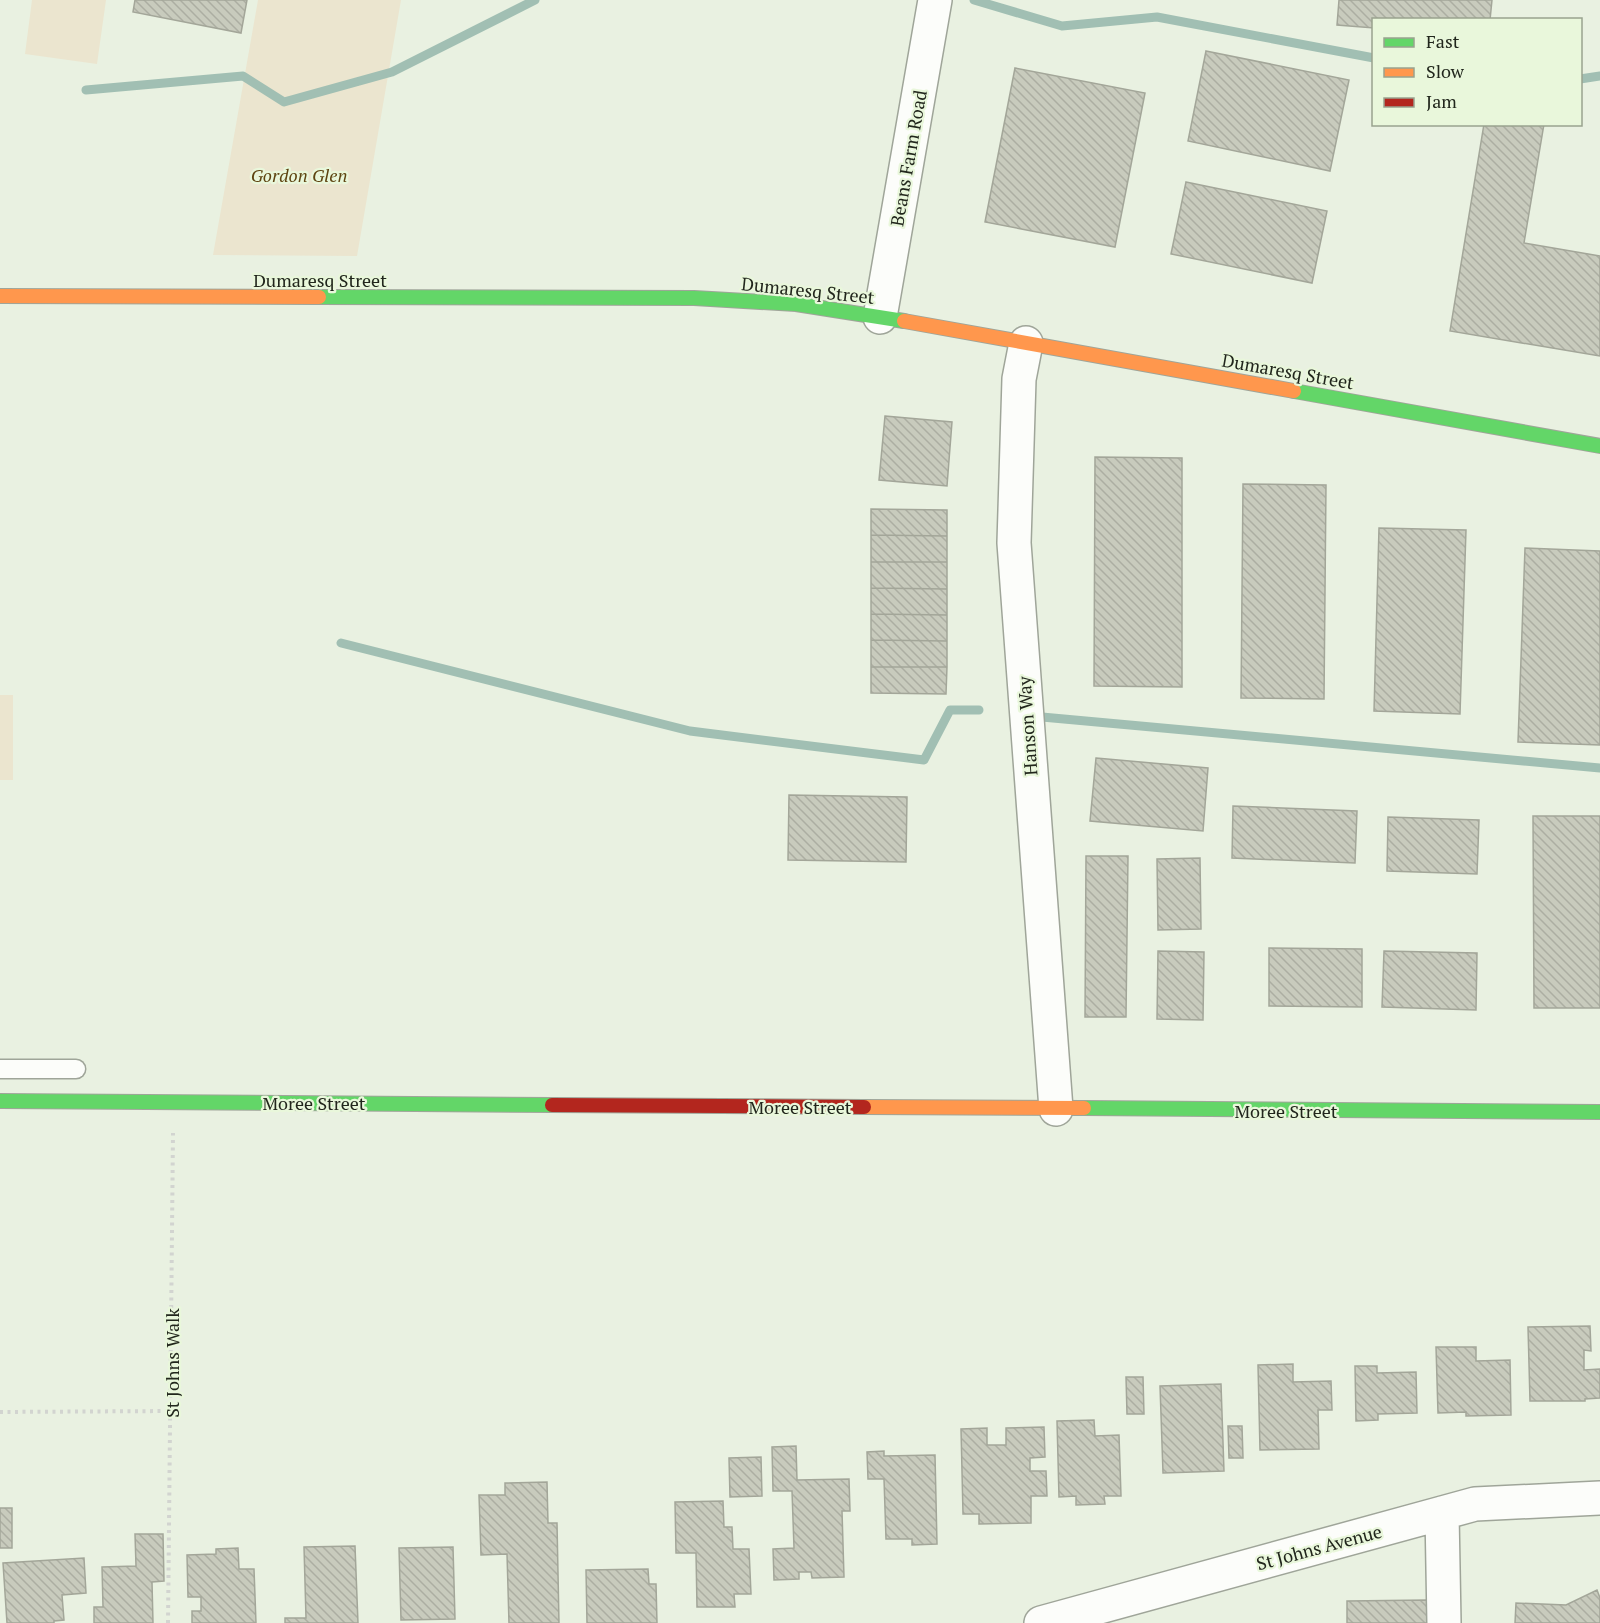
<svg xmlns="http://www.w3.org/2000/svg" width="1600" height="1623" viewBox="0 0 1600 1623" font-family="'PT Serif',serif">
<defs>
<pattern id="building-back-hatch" width="6" height="6" patternUnits="userSpaceOnUse" patternTransform="scale(1.5)"><rect width="6" height="6" fill="#c8cbbd"/><path d="M-1 5l2 2M0 0l6 6M5-1l2 2" fill="none" stroke="#acaea2"/></pattern>
</defs>
<rect width="100%" height="100%" fill="#e9f1e1"/>
<path fill="#ebe5cf" d="M32 0H106L97 64 25 54Z
M258 0H401L357 256 213 255Z
M0 695H13V780H0Z"/>
<g fill="none" stroke-linecap="round" stroke-linejoin="round">
<path stroke="#a1bfb3" stroke-width="9" d="M974 0 1062 26 1157 17 1374 58
M1580 79 1600 76
M86 90 243 76 284 102 392 72 535 0
M341 643 690 731 924 760 950 710H979
M1042 717 1600 768"/>
</g>
<path fill="url(#building-back-hatch)" stroke="#a3a699" stroke-width="1.5" d="M135 0H247L241 33 133 12Z
M1339 0H1492L1490 20H1374V28L1337 25Z
M1206 51 1349 80 1330 171 1188 141Z
M1015 68 1145 93 1115 247 985 222Z
M1484 124H1544L1524 243 1600 256V356L1450 331Z
M1186 182 1327 211 1312 283 1171 254Z
M885 416 952 422 947 486 879 480Z
M1095 457 1182 458V687L1094 686Z
M1243 484 1326 485 1324 699 1241 698Z
M871 509 947 510V536L871 535Z
M1379 528 1466 530 1460 714 1374 711Z
M871 535 947 536V562H871Z
M1525 548 1600 551V745L1518 742Z
M871 562H947V589L871 588Z
M871 588 947 589V615L871 614Z
M871 614 947 615V641L871 640Z
M871 640 947 641V667H871Z
M871 667H947L946 694 871 693Z
M1096 758 1208 768 1203 831 1090 821Z
M789 795 907 797 906 862 788 860Z
M1233 806 1357 811 1355 863 1232 858Z
M1533 816H1600V1008H1534Z
M1388 817 1479 820 1477 874 1387 871Z
M1086 856H1128L1126 1017H1085Z
M1200 858 1201 929 1158 930 1157 859Z
M1269 948 1362 949V1007L1269 1006Z
M1158 951 1204 952 1203 1020 1157 1019Z
M1384 951 1477 953 1476 1010 1382 1007Z
M1590 1326 1591 1351 1584 1350V1370L1600 1369V1398L1585 1399V1401H1530L1528 1327Z
M1436 1347H1476V1361L1510 1360 1511 1415 1466 1416V1412L1438 1413Z
M1293 1364V1382L1331 1381 1332 1410H1318L1319 1449 1260 1450 1258 1365Z
M1355 1366H1377V1373L1416 1372 1417 1413 1378 1414V1420L1356 1421Z
M1126 1377H1143L1144 1414H1127Z
M1221 1384 1224 1471 1163 1473 1160 1386Z
M1094 1420 1095 1436 1119 1435 1121 1496H1104L1105 1504 1076 1505V1496L1059 1497 1057 1421Z
M1228 1426H1242L1243 1458H1229Z
M1044 1427 1045 1457 1030 1458V1471H1046L1047 1496H1031V1523L979 1524V1514H963L961 1429 987 1428V1445H1006V1428Z
M796 1446 797 1480 849 1479 850 1511H842L844 1577 812 1578 811 1572H799V1579L774 1580 773 1549 794 1548 792 1491H773L772 1447Z
M884 1451V1456L935 1455 937 1544 912 1545V1539H886L884 1479H868L867 1452Z
M761 1457 762 1496 730 1497 729 1458Z
M547 1482 548 1523H557L559 1623H509L507 1554 481 1555 479 1495H505V1483Z
M723 1501 724 1527H732L733 1549H749L751 1594H734L735 1607H697L696 1553H676L675 1502Z
M0 1508H12V1548H0Z
M135 1534H163L164 1581 152 1582 153 1623H94V1607H103L102 1567 136 1566Z
M355 1546 358 1623H285V1618H306L304 1547Z
M453 1547 455 1619 401 1620 399 1548Z
M238 1548 239 1569H254L256 1623H192V1611H201V1597H188L187 1555 216 1554V1549Z
M84 1558 86 1593 62 1595 64 1620 54 1621V1623H7L3 1563Z
M648 1569 649 1584H656L657 1623H587L586 1570Z
M1597 1590 1600 1598V1623H1515L1516 1603 1566 1605Z
M1427 1600V1623H1347V1601Z"/>
<g fill="none" stroke-linecap="round" stroke-linejoin="round">
<g stroke="#9fa599" stroke-width="21">
<path id="lane" d="M0 1069H76"/>
</g>
<g stroke="#9fa599" stroke-width="36">
<path id="street" d="M880 317 935 0
M1026 343 1019 379 1014 543 1056 1109
M1442 1513 1444 1623
M1041 1623 1475 1504 1600 1498"/>
</g>
<g stroke="#9fa599" stroke-width="16">
<path id="fast" d="M319 297 694 298 796 304 904 321
M1294 391 1600 446
M0 1101 552 1105
M1084 1108 1600 1112"/>
</g>
<g stroke="#9fa599" stroke-width="16">
<path id="slow" d="M0 296 319 297
M904 321 1294 391
M864 1107 1084 1108"/>
</g>
<g stroke="#9fa599" stroke-width="16">
<path id="jam" d="M552 1105 864 1107"/>
</g>
<path stroke="#d2d4d0" stroke-width="4" stroke-dasharray="3 4.5" stroke-linecap="butt" d="M0 1412 172 1411
M168 1623 173 1133"/>
<use href="#lane" stroke="#fcfdfa" stroke-width="18"/>
<use href="#street" stroke="#fcfdfa" stroke-width="33"/>
<use href="#fast" stroke="#63d668" stroke-width="14"/>
<use href="#slow" stroke="#ff974d" stroke-width="14"/>
<use href="#jam" stroke="#b3261e" stroke-width="14"/>
</g>
<g text-anchor="middle" dominant-baseline="central" stroke-width="4.5" stroke-linejoin="round" paint-order="stroke">
<g font-size="18" fill="#21261c" stroke="#e9f7db">
<text transform="translate(908 158) rotate(-80)">Beans Farm Road</text>
<text x="320" y="280">Dumaresq Street</text>
<text transform="translate(808 290) rotate(6)">Dumaresq Street</text>
<text transform="translate(1288 371) rotate(10)">Dumaresq Street</text>
<text transform="translate(1027 726) rotate(-94)">Hanson Way</text>
<text x="314" y="1103">Moree Street</text>
<text x="800" y="1107">Moree Street</text>
<text x="1286" y="1111">Moree Street</text>
<text transform="translate(172 1363) rotate(-90)">St Johns Walk</text>
<text transform="translate(1319 1547) rotate(-15)">St Johns Avenue</text>
</g>
<g font-size="18" font-style="italic" fill="#5e4411" stroke="#e9f7db">
<text x="299" y="175">Gordon Glen</text>
</g>
</g>
<rect x="1372" y="18" width="210" height="108" fill="#e9f7db" stroke="#99a38f" stroke-width="1.5"/>
<rect x="1384" y="38" width="30" height="9" fill="#63d668" stroke="#99a38f" stroke-width="1.5"/>
<text x="1426" y="48" font-size="18" fill="#21261c">Fast</text>
<rect x="1384" y="68" width="30" height="9" fill="#ff974d" stroke="#99a38f" stroke-width="1.5"/>
<text x="1426" y="78" font-size="18" fill="#21261c">Slow</text>
<rect x="1384" y="98" width="30" height="9" fill="#b3261e" stroke="#99a38f" stroke-width="1.5"/>
<text x="1426" y="108" font-size="18" fill="#21261c">Jam</text>
</svg>
